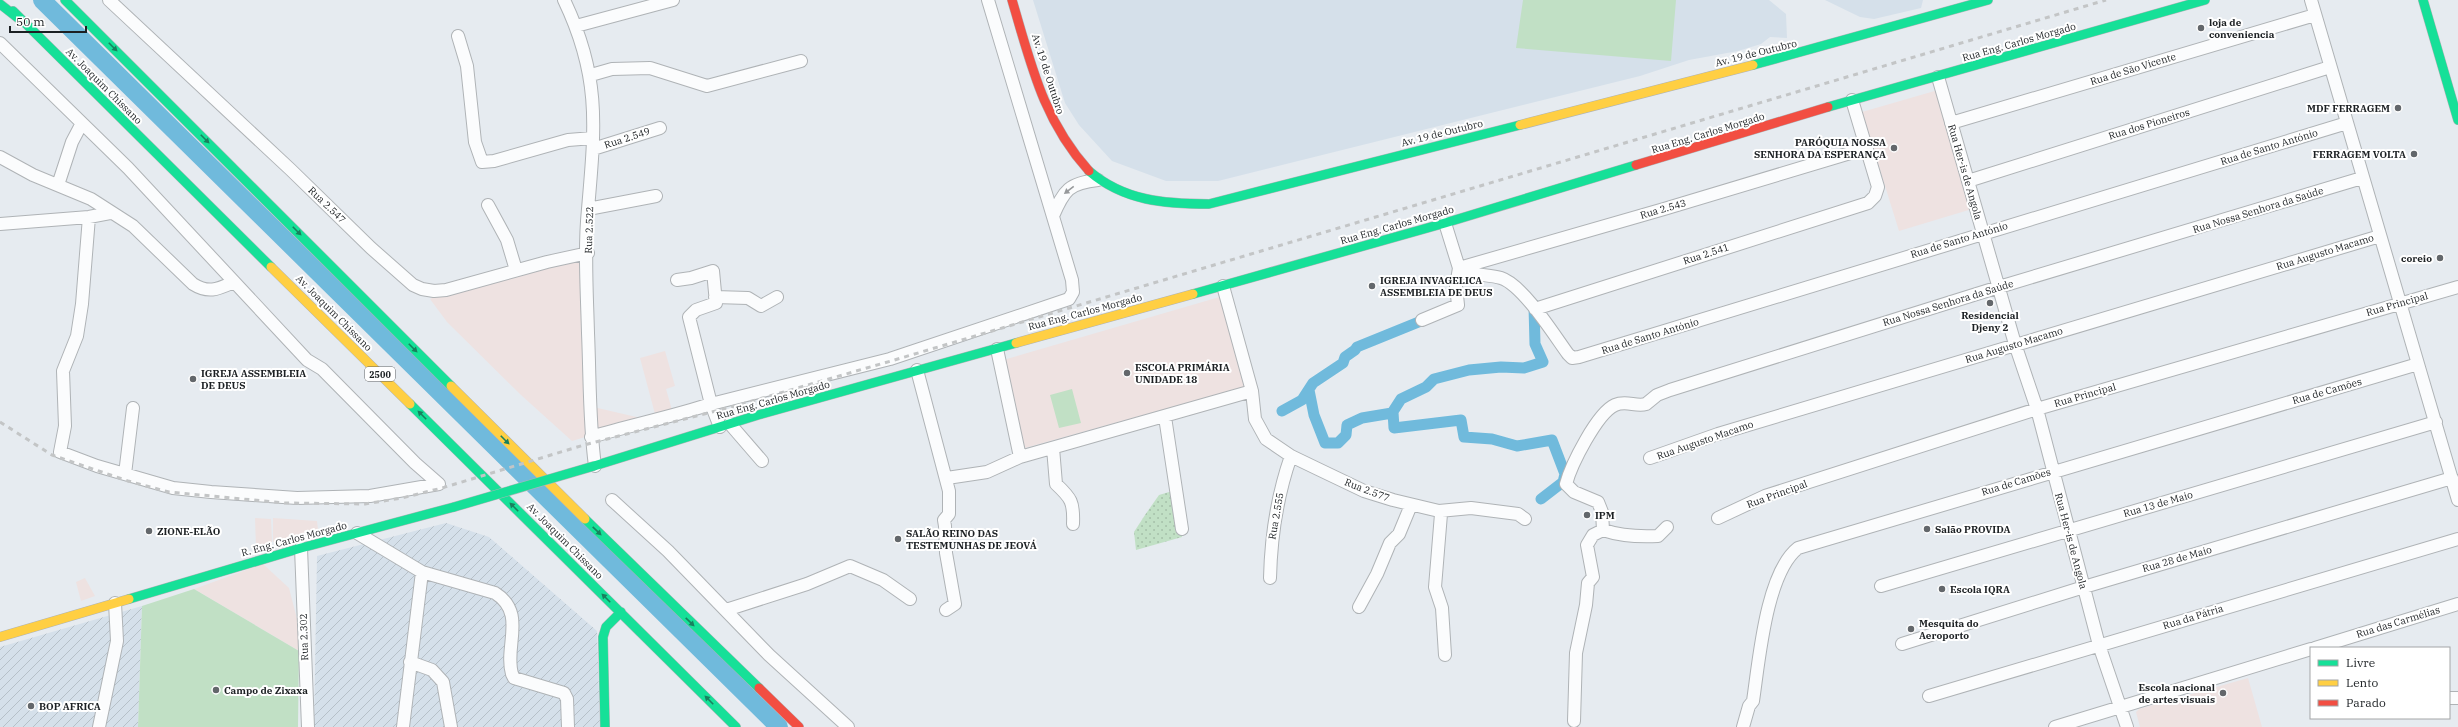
<svg xmlns="http://www.w3.org/2000/svg" width="2458" height="727" viewBox="0 0 2458 727" font-family="'IBM Plex Serif',serif">
<defs>
<pattern id="industrial-furrows" width="10" height="10" patternUnits="userSpaceOnUse"><rect width="10" height="10" fill="#d5e0ea"/><path d="M-1 1l2-2M0 10L10 0M9 11l2-2" fill="none" stroke="#b6c0c8"/></pattern>
<pattern id="grass-dots" width="8" height="8" patternUnits="userSpaceOnUse"><rect width="8" height="8" fill="#c1e0c5"/><path d="M2 2h.1M6 6h.1" fill="none" stroke="#a5c0a9" stroke-width="1.8" stroke-linecap="round"/></pattern>
</defs>
<rect width="100%" height="100%" fill="#e6ebf0"/>
<path fill="#eee2e1" d="M1938 90 1972 209 1899 231 1862 112Z
M587 257 589 406 645 419 572 441 521 395 447 322 430 299 455 288Z
M1223 296 1251 385 1025 448 1003 360Z
M665 351 675 386 666 389 672 410 655 414 640 358Z
M255 518 271 519 272 542 256 548Z
M273 518 317 521 318 529 273 542Z
M263 564 289 588 297 619 299 651 194 589Z
M85 578 95 596 81 601 76 582Z
M2248 678 2262 727H2140L2136 712 2139 709Z"/>
<path fill="url(#industrial-furrows)" d="M446 523 489 537 597 631 600 727H314L317 556Z
M142 606 138 727H0V647Z"/>
<path fill="#d5e0ea" d="M1033 0H1769L1786 14 1787 38 1770 37 1761 44 1738 51 1689 60 1640 76 1218 181H1166L1112 161 1079 125 1065 103Z
M1825 0H1923L1921 8 1874 19 1860 17Z"/>
<path fill="url(#grass-dots)" d="M1176 490 1182 537 1136 550 1134 532 1145 515 1159 495Z"/>
<path fill="#c1e0c5" d="M1523 0H1676L1671 61 1516 48Z
M1072 389 1081 423 1059 428 1050 395Z
M194 589 299 651 298 727H138L142 606Z"/>
<g fill="none" stroke-linecap="round" stroke-linejoin="round">
<path stroke="#70badc" stroke-width="11" d="M1309 390 1314 415 1325 443H1338L1346 435 1347 425 1362 418 1392 413 1401 399 1426 387 1434 379 1469 370 1501 367 1524 368 1543 362 1535 344 1534 306H1537
M1282 411 1302 400 1313 383 1343 363 1345 357 1355 350 1357 347 1431 317
M1393 412 1394 428 1461 420 1464 437 1492 439 1517 446 1552 440 1565 474 1563 482 1541 499"/>
<path stroke="#70badc" stroke-width="18" d="M42 0 779 727"/>
<g stroke="#afb3b6" stroke-width="14">
<path id="street" d="M109 0 291 170 371 248 413 285 422 289 434 291 446 290 547 262 588 253
M564 0C601 77 595 127 588 209 584 249 587 293 588 333 590 377 589 422 595 466
M2311 0 2458 500
M576 26 673 0
M458 36 467 66 475 142 482 162 494 161 568 140 593 138
M0 43 128 168 307 360 322 369 415 463 439 484 370 496 297 498 211 492 173 488 97 466 60 452 65 426 63 371 77 336 82 304 89 217
M591 75 612 69 650 68 707 86 801 61
M1938 77 2015 344 2037 409 2099 645 2127 727
M1951 123 2315 15
M593 149 660 128
M0 157 33 175 91 199 133 226 193 284C209 294 218 289 234 282
M1968 181 2330 67
M58 185 72 142 82 123
M488 205 507 240 516 270
M588 209 656 196
M1053 216C1064 190 1069 183 1098 180
M0 224 89 217 110 213
M1459 268C1470 276 1488 274 1501 278 1523 285 1554 335 1568 354L1572 358 1579 357 2347 123
M1459 268 1664 209 1867 148
M677 280 691 278 713 271 716 303 696 310 689 317 711 404 720 427
M1223 286 1252 391 1255 419 1266 439 1291 456 1318 469 1364 491 1393 500 1439 511 1471 508 1518 514 1525 519
M715 297 748 298 761 306 777 297
M1535 309 1868 203 1875 196 1878 187 1852 100
M1422 320 1458 305 1456 286 1459 268 1445 223
M997 349 1020 457
M917 370 949 491V514L944 520 945 526 946 553 955 604 946 610
M1165 417 1182 529
M730 424 762 461
M591 437C631 425 671 417 711 404L890 359 1069 299 1073 292 1072 280 988 0
M1053 448 1056 484C1071 498 1074 502 1073 524
M1650 458 1718 434 2380 236
M125 474 133 408
M947 478 987 472 1020 457 1252 391
M612 500 668 551 769 655 848 727
M1439 511 1441 514 1435 587 1442 608 1445 655
M1718 518 1765 496 2037 409 2458 287
M1603 530C1621 536 1639 537 1658 536L1667 527
M357 533 422 572 495 593C527 613 504 646 512 674L514 678 564 693 567 699 568 727
M301 548 308 727
M1270 578C1271 536 1277 496 1291 456
M1881 586 2436 422
M1359 607 1377 574 1390 543 1399 534 1411 505
M726 610 807 584 850 566 883 580 910 599
M1902 644 2084 587 2452 478
M2315 648 2458 604
M410 662 432 670 443 682 451 727
M1929 696 2458 539
M2449 698H2458
M1574 721 1576 653 1586 605 1588 583 1593 577 1587 545 1593 535 1603 530 1602 512 1598 502 1574 492 1566 484C1571 465 1597 413 1615 405 1626 400 1636 407 1646 404L1657 395 1670 390 1999 287 2362 178
M99 727 117 641 115 603
M403 727 422 572
M1743 727 1749 706 1753 701C1759 661 1766 573 1798 548L2418 364
M2055 727 2311 649"/>
</g>
<g stroke="#afb3b6" stroke-width="10">
<path id="fast" d="M65 0 451 386
M2423 0 2458 120
M0 4 23 22
M13 11 271 267
M1753 65 1988 0
M1828 107 2205 0
M1089 171C1124 201 1165 204 1209 204L1520 125
M1193 294 1445 223 1636 165
M410 404 736 727
M594 466 758 415 1016 343
M585 519 759 688
M129 599 301 548 454 507
M605 727 603 637 606 627 621 612"/>
</g>
<g stroke="#afb3b6" stroke-width="10">
<path id="slow" d="M1520 125 1753 65
M271 267 410 404
M1016 343 1193 294
M451 386 585 519
M0 637 129 599"/>
</g>
<g stroke="#afb3b6" stroke-width="10">
<path id="jam" d="M1012 0C1031 64 1043 120 1089 171
M1636 165 1828 107
M759 688 799 727"/>
</g>
<use href="#street" stroke="#fbfcfd" stroke-width="12"/>
<use href="#fast" stroke="#16e098" stroke-width="9"/>
<use href="#slow" stroke="#ffcf43" stroke-width="9"/>
<use href="#jam" stroke="#f24e42" stroke-width="9"/>
<path stroke="#c3c5c6" stroke-width="3" stroke-dasharray="5 5" stroke-linecap="butt" d="M0 422 52 455 128 481 169 492 285 503 365 504 402 498 442 488 584 445 735 406 891 361 2106 0"/>
<g stroke="#afb3b6" stroke-width="10" stroke-linecap="butt">
<path id="fast-bridge" d="M454 507 594 466"/>
</g>
<use href="#fast-bridge" stroke="#16e098" stroke-width="9"/>
</g>
<defs><path id="oneway-solid" d="M-6-.8H1V-3.2L6.5 0L1 3.2V.8H-6Z"/></defs>
<g fill="#19805e">
<use href="#oneway-solid" transform="translate(113 47) rotate(45)"/>
<use href="#oneway-solid" transform="translate(205 139) rotate(45)"/>
<use href="#oneway-solid" transform="translate(297 231) rotate(45)"/>
<use href="#oneway-solid" transform="translate(413 348) rotate(45)"/>
<use href="#oneway-solid" transform="translate(422 415) rotate(-135)"/>
<use href="#oneway-solid" transform="translate(505 440) rotate(45)"/>
<use href="#oneway-solid" transform="translate(514 507) rotate(-135)"/>
<use href="#oneway-solid" transform="translate(597 531) rotate(44)"/>
<use href="#oneway-solid" transform="translate(606 598) rotate(-135)"/>
<use href="#oneway-solid" transform="translate(690 622) rotate(44)"/>
<use href="#oneway-solid" transform="translate(709 700) rotate(-135)"/>
</g>
<use fill="#97999b" href="#oneway-solid" transform="translate(1069 190) rotate(142)"/>
<g fill="#63676b" stroke="#fff" stroke-width="1.5">
<circle cx="2201" cy="28" r="4"/>
<circle cx="2398" cy="108" r="4"/>
<circle cx="1894" cy="148" r="4"/>
<circle cx="2414" cy="154" r="4"/>
<circle cx="2440" cy="258" r="4"/>
<circle cx="1372" cy="286" r="4"/>
<circle cx="1990" cy="303" r="4"/>
<circle cx="1127" cy="373" r="4"/>
<circle cx="193" cy="379" r="4"/>
<circle cx="1587" cy="515" r="4"/>
<circle cx="1927" cy="529" r="4"/>
<circle cx="149" cy="531" r="4"/>
<circle cx="898" cy="539" r="4"/>
<circle cx="1942" cy="589" r="4"/>
<circle cx="1911" cy="629" r="4"/>
<circle cx="216" cy="690" r="4"/>
<circle cx="2223" cy="693" r="4"/>
<circle cx="31" cy="706" r="4"/>
</g>
<g text-anchor="middle" dominant-baseline="central" stroke-width="4" stroke-linejoin="round" paint-order="stroke">
<rect fill="#fff" stroke="#606365" stroke-width="1" x="365" y="367" width="30" height="14" rx="3"/>
<g font-size="9" font-weight="bold" fill="#1c2023">
<text x="380" y="374">2500</text>
</g>
<g font-size="10" font-weight="bold" fill="#1c2023" stroke="#fff" text-anchor="start">
<text x="2209" y="22">loja de<tspan x="2209" dy="12">conveniencia</tspan></text>
<text x="2390" y="108" text-anchor="end">MDF FERRAGEM</text>
<text x="1886" y="142" text-anchor="end">PARÓQUIA NOSSA<tspan x="1886" dy="12">SENHORA DA ESPERANÇA</tspan></text>
<text x="2406" y="154" text-anchor="end">FERRAGEM VOLTA</text>
<text x="2432" y="258" text-anchor="end">coreio</text>
<text x="1380" y="280">IGREJA INVAGELICA<tspan x="1380" dy="12">ASSEMBLEIA DE DEUS</tspan></text>
<text x="1990" y="315" text-anchor="middle">Residencial<tspan x="1990" dy="12">Djeny 2</tspan></text>
<text x="1135" y="367">ESCOLA PRIMÁRIA<tspan x="1135" dy="12">UNIDADE 18</tspan></text>
<text x="201" y="373">IGREJA ASSEMBLEIA<tspan x="201" dy="12">DE DEUS</tspan></text>
<text x="1595" y="515">IPM</text>
<text x="1935" y="529">Salão PROVIDA</text>
<text x="157" y="531">ZIONE-ELÃO</text>
<text x="906" y="533">SALÃO REINO DAS<tspan x="906" dy="12">TESTEMUNHAS DE JEOVÁ</tspan></text>
<text x="1950" y="589">Escola IQRA</text>
<text x="1919" y="623">Mesquita do<tspan x="1919" dy="12">Aeroporto</tspan></text>
<text x="2215" y="687" text-anchor="end">Escola nacional<tspan x="2215" dy="12">de artes visuais</tspan></text>
<text x="224" y="690">Campo de Zixaxa</text>
<text x="39" y="706">BOP AFRICA</text>
</g>
<g font-size="10" fill="#1c2023" stroke="#fff">
<text transform="translate(2019 42) rotate(-16)">Rua Eng. Carlos Morgado</text>
<text transform="translate(1756 53) rotate(-14)">Av. 19 de Outubro</text>
<text transform="translate(2133 69) rotate(-17)">Rua de São Vicente</text>
<text transform="translate(1048 74) rotate(72)">Av. 19 de Outubro</text>
<text transform="translate(104 86) rotate(45)">Av. Joaquim Chissano</text>
<text transform="translate(2149 124) rotate(-17)">Rua dos Pioneiros</text>
<text transform="translate(1442 133) rotate(-14)">Av. 19 de Outubro</text>
<text transform="translate(1708 133) rotate(-17)">Rua Eng. Carlos Morgado</text>
<text transform="translate(627 138) rotate(-18)">Rua 2.549</text>
<text transform="translate(2269 147) rotate(-17)">Rua de Santo António</text>
<text transform="translate(1965 172) rotate(74)">Rua Her-is de Angola</text>
<text transform="translate(327 205) rotate(44)">Rua 2.547</text>
<text transform="translate(1663 209) rotate(-16)">Rua 2.543</text>
<text transform="translate(2258 210) rotate(-17)">Rua Nossa Senhora da Saúde</text>
<text transform="translate(1397 225) rotate(-16)">Rua Eng. Carlos Morgado</text>
<text transform="translate(589 230) rotate(-88)">Rua 2.522</text>
<text transform="translate(1959 240) rotate(-17)">Rua de Santo António</text>
<text transform="translate(2325 252) rotate(-17)">Rua Augusto Macamo</text>
<text transform="translate(1706 254) rotate(-18)">Rua 2.541</text>
<text transform="translate(1948 303) rotate(-17)">Rua Nossa Senhora da Saúde</text>
<text transform="translate(2397 304) rotate(-16)">Rua Principal</text>
<text transform="translate(1085 312) rotate(-15)">Rua Eng. Carlos Morgado</text>
<text transform="translate(334 313) rotate(45)">Av. Joaquim Chissano</text>
<text transform="translate(1650 336) rotate(-17)">Rua de Santo António</text>
<text transform="translate(2014 345) rotate(-17)">Rua Augusto Macamo</text>
<text transform="translate(2327 391) rotate(-16)">Rua de Camões</text>
<text transform="translate(2085 395) rotate(-16)">Rua Principal</text>
<text transform="translate(773 400) rotate(-16)">Rua Eng. Carlos Morgado</text>
<text transform="translate(1705 440) rotate(-19)">Rua Augusto Macamo</text>
<text transform="translate(2016 482) rotate(-17)">Rua de Camões</text>
<text transform="translate(1367 490) rotate(21)">Rua 2.577</text>
<text transform="translate(1777 494) rotate(-20)">Rua Principal</text>
<text transform="translate(2158 504) rotate(-16)">Rua 13 de Maio</text>
<text transform="translate(1276 516) rotate(-80)">Rua 2.555</text>
<text transform="translate(294 539) rotate(-15)">R. Eng. Carlos Morgado</text>
<text transform="translate(565 541) rotate(45)">Av. Joaquim Chissano</text>
<text transform="translate(2071 541) rotate(75)">Rua Her-is de Angola</text>
<text transform="translate(2177 559) rotate(-16)">Rua 28 de Maio</text>
<text transform="translate(2193 617) rotate(-17)">Rua da Pátria</text>
<text transform="translate(2398 622) rotate(-17)">Rua das Carmélias</text>
<text transform="translate(304 637) rotate(-92)">Rua 2.302</text>
</g>
</g>
<rect x="2310" y="647" width="140" height="72" fill="#ffffff" stroke="#a4a6a7"/>
<rect x="2318" y="660" width="20" height="6" fill="#16e098" stroke="#a4a6a7"/>
<text x="2346" y="667" font-size="12" fill="#1c2023">Livre</text>
<rect x="2318" y="680" width="20" height="6" fill="#ffcf43" stroke="#a4a6a7"/>
<text x="2346" y="687" font-size="12" fill="#1c2023">Lento</text>
<rect x="2318" y="700" width="20" height="6" fill="#f24e42" stroke="#a4a6a7"/>
<text x="2346" y="707" font-size="12" fill="#1c2023">Parado</text>
<path d="M10 26v6h76v-6" fill="none" stroke="#1c2023" stroke-width="2"/>
<text x="16" y="26" font-size="12" fill="#1c2023" stroke="#ffffff" stroke-width="3" paint-order="stroke">50 m</text>
</svg>
